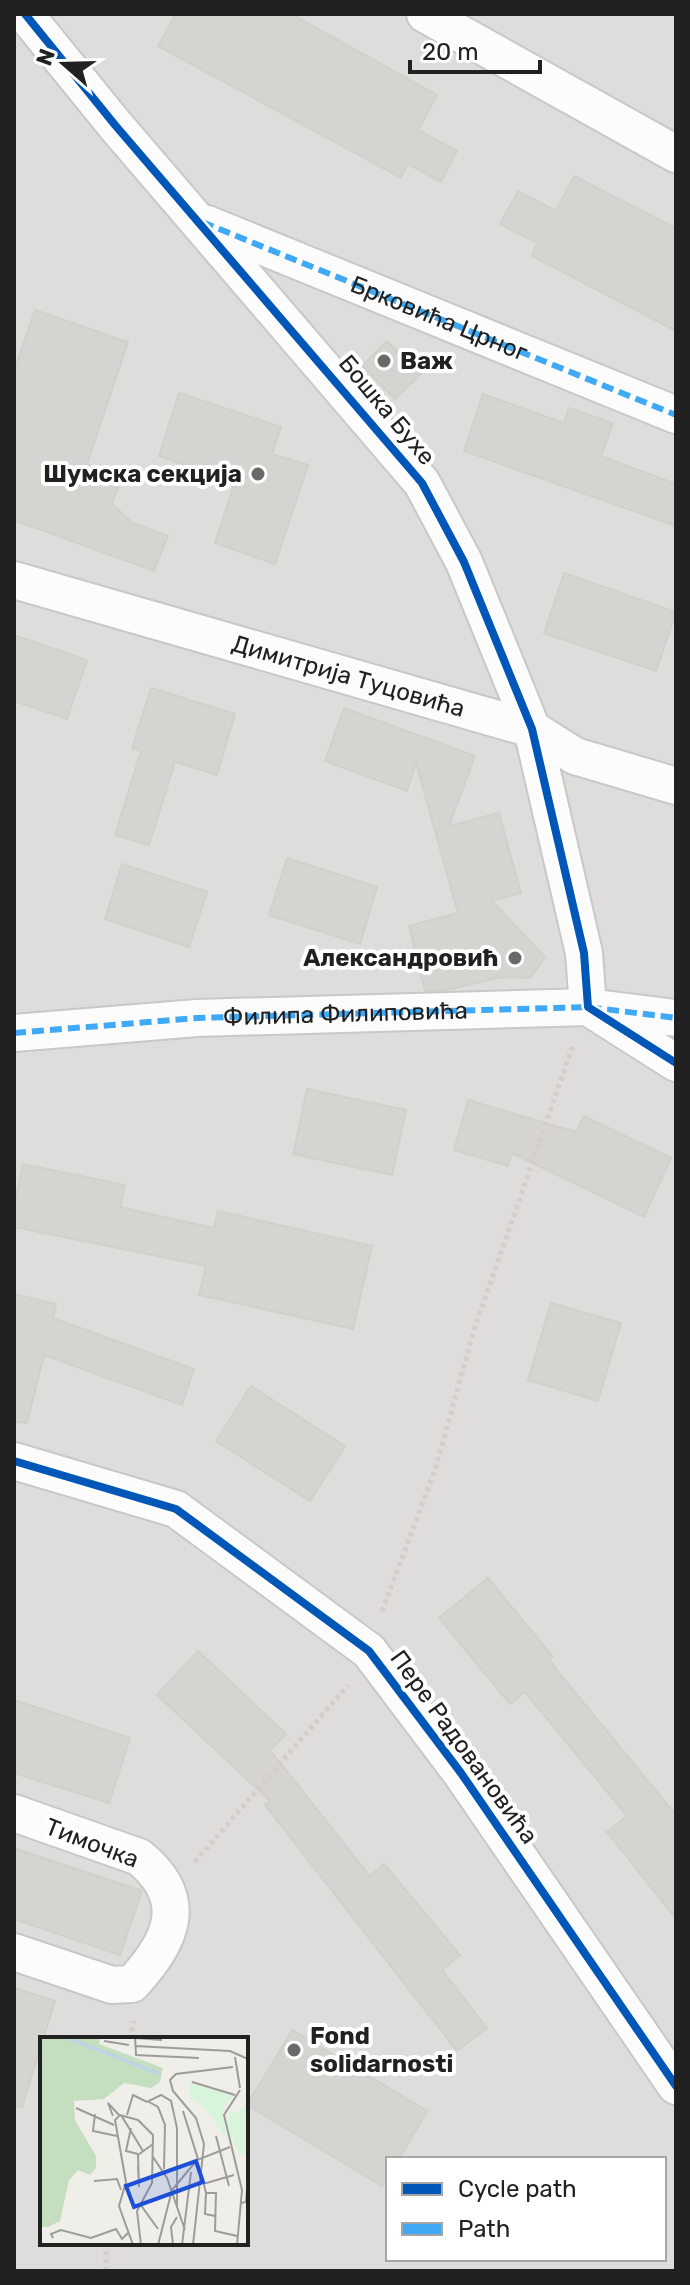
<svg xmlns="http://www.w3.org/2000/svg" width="690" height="2285" viewBox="0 0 690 2285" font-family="Rubik,sans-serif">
<rect width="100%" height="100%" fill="#efeee9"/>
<path fill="#dedddb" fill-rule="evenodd" d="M14 14H676V2271H14ZM42 2039H246V2243H42ZM388 2159H664V2259H388Z"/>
<path fill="#d6d4d0" stroke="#d2d0ca" stroke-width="2" d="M176 14H291L437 95 418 130 457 151 441 182 408 164 401 178 158 46Z
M574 176 676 228V331L532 256 537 243 500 224 518 191 556 211Z
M35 310 128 342 87 464 122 476 112 504 133 523 168 536 154 571 14 520V371Z
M387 341 421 374 395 399 362 366Z
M179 393 281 427 272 454 308 465 275 564 215 543 235 482 159 456Z
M483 394 564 423 569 408 613 423 601 456 676 484V526L464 451Z
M564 573 676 612 656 671 544 633Z
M14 635 87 660 67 719 14 701Z
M151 688 235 714 217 775 175 762 149 845 115 835 141 751 132 748Z
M344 708 475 756 449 826 499 813 521 893 492 901 545 957 530 978 502 977 447 990 425 991 409 926 458 913 416 763 407 791 325 761Z
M287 858 377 887 360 944 269 915Z
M122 864 207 892 189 947 105 919Z
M307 1089 406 1110 392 1175 293 1154Z
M468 1100 576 1132 584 1116 671 1158 644 1217 512 1153 508 1166 454 1150Z
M23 1164 125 1185 120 1207 160 1216 214 1228 218 1211 372 1246 353 1329 199 1295 206 1266 14 1227V1206Z
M14 1294 56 1304 53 1318 194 1369 182 1405 44 1355 27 1423 14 1422Z
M551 1303 621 1323 598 1401 528 1380Z
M251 1386 345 1446 310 1501 216 1441Z
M488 1578 553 1657 548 1656 555 1668 676 1815V1919L607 1832 627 1816 525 1692 510 1704 439 1618Z
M198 1651 286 1734 270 1750 370 1876 384 1864 460 1955 442 1970 487 2028 457 2051 265 1805 270 1801 157 1695Z
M14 1700 130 1738 109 1803 14 1773Z
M14 1848 142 1891 120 1955 14 1919Z
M14 1988 55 2001 22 2107 14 2105Z
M292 2030 427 2111 399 2159H388V2177L382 2186 247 2105Z"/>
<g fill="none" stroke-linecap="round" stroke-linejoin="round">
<g stroke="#c8c8c5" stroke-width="40">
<g id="street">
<path d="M25 14 115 125 422 483 464 562 532 729 584 953 588 1007 676 1063"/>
<path d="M425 14 676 154"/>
<path d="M207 224 676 415"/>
<path id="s1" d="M14 580 532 729 575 756 676 786"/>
<path id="s2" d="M14 1033 197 1018 588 1007 676 1018"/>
<path d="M14 1461 176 1509 369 1651 461 1773 676 2086"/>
<path d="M14 1813 139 1857C191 1899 172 1941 132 1984L112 1985 14 1952"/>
</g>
</g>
<path stroke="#d8ccc8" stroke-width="5" stroke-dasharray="4 4" stroke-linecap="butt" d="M382 1611 435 1470 474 1330 573 1045
M195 1862 348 1685
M130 2039 134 2021
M106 2271V2243"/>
<use href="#street" stroke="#fdfcfc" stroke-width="36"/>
<g stroke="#3fa9f5" stroke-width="6" stroke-dasharray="12 6" stroke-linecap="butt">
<path id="s3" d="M202 222 676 415"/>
<path d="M14 1033 197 1018 588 1007 676 1018"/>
</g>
<g stroke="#fff" stroke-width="13">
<path id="cycleway" d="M25 14 115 125 422 483 464 562 532 729 584 953 588 1007 676 1063
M14 1461 176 1509 369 1651 461 1773 676 2086"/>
</g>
<use href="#cycleway" stroke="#0057b8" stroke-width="8"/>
</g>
<g fill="#696967" stroke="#fff" stroke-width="3">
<circle cx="384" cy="361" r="8"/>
<circle cx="258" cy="474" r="8"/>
<circle cx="515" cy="958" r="8"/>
<circle cx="294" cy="2050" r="8"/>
</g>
<g text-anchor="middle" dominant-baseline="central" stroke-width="8" stroke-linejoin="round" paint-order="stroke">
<g font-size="24" fill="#212121" stroke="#fff">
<text stroke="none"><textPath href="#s3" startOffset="256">Брковића Црног</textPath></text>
<text transform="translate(387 410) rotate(50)">Бошка Бухе</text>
<text stroke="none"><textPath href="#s1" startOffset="348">Димитрија Туцовића</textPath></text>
<text stroke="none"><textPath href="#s2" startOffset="332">Филипа Филиповића</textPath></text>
<text transform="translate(464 1747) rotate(54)">Пере Радовановића</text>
<text transform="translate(92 1843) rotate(21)">Тимочка</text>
</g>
<g font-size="24" font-weight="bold" fill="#212121" stroke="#fff" text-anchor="start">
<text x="400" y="361">Важ</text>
<text x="242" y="474" text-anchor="end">Шумска секција</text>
<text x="499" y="958" text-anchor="end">Александровић</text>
<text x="310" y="2036">Fond<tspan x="310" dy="28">solidarnosti</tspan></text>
</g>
</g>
<g transform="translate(40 2037)">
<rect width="208" height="208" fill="#efeee9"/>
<path d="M0 0H60L59 7 123 31 120 45 111 51 84 46 64 62 34 64 35 83 56 119V131L50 138 38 133 29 143 20 184 8 190H0Z" fill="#c5debf"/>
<path d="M149 46 193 59 183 72 186 101 165 71 151 61ZM205 67 208 69V117L198 116 187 88 191 73 198 77Z" fill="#d8f5dc"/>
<path fill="none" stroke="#bdd5e2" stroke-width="4" d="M25 0 120 37"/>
<path fill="none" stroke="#9d9c99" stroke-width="2" d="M95 0 96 18 159 21M96 1 122 3M64 4 89 8M95 9 190 14 208 22M195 20 200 51M152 45 195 58M109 65 118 70 125 88 124 132M36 71 74 88M143 74 158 122M55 77 53 94 77 99M81 78 103 114M87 78 93 58 107 65 121 58 131 64 137 91V169M73 79 68 66 79 78M91 91 86 114 98 117M176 99 189 149M113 120 127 141 145 193M98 129 99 150 98 118 113 107M162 140 166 156H176L175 194 197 199M54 144 77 142 81 153M163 147 194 138M166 156 165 177 175 179M201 166 206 165 208 139M100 167 118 192M13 201 11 197 21 193 51 201 76 192 82 202 88 196M93 208 79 169 86 145 75 83 80 78 98 83 113 98 112 146 97 174 101 208M118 208 132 153 157 123 190 110M133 208 131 190 137 180M142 208 151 135M153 208 164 107 156 81 133 54 130 43 136 37 193 30M197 208 202 153 184 78 200 53"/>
<path fill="#1d4ed8" fill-opacity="0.15" stroke="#1d4ed8" stroke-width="4" d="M156 124 163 145 94 170 86 149Z"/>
<rect width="208" height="208" fill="none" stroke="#212121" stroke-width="4"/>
</g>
<rect width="690" height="2285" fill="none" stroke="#212121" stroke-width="32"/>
<rect x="386" y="2157" width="280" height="104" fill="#ffffff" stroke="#a6a6a6" stroke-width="2"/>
<rect x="402" y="2183" width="40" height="12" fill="#0057b8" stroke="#a6a6a6" stroke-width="2"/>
<text x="458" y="2197" font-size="24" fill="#212121">Cycle path</text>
<rect x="402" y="2223" width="40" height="12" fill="#3fa9f5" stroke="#a6a6a6" stroke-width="2"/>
<text x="458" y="2237" font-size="24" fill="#212121">Path</text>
<g transform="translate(64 64) rotate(290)" stroke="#ffffff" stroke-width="6" paint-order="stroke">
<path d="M0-6L14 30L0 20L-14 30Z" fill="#212121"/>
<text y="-12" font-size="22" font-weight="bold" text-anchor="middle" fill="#212121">N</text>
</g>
<path d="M410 60v12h130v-12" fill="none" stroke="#212121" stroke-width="4"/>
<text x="422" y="60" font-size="24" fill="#212121" stroke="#ffffff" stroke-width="6" paint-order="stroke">20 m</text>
</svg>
